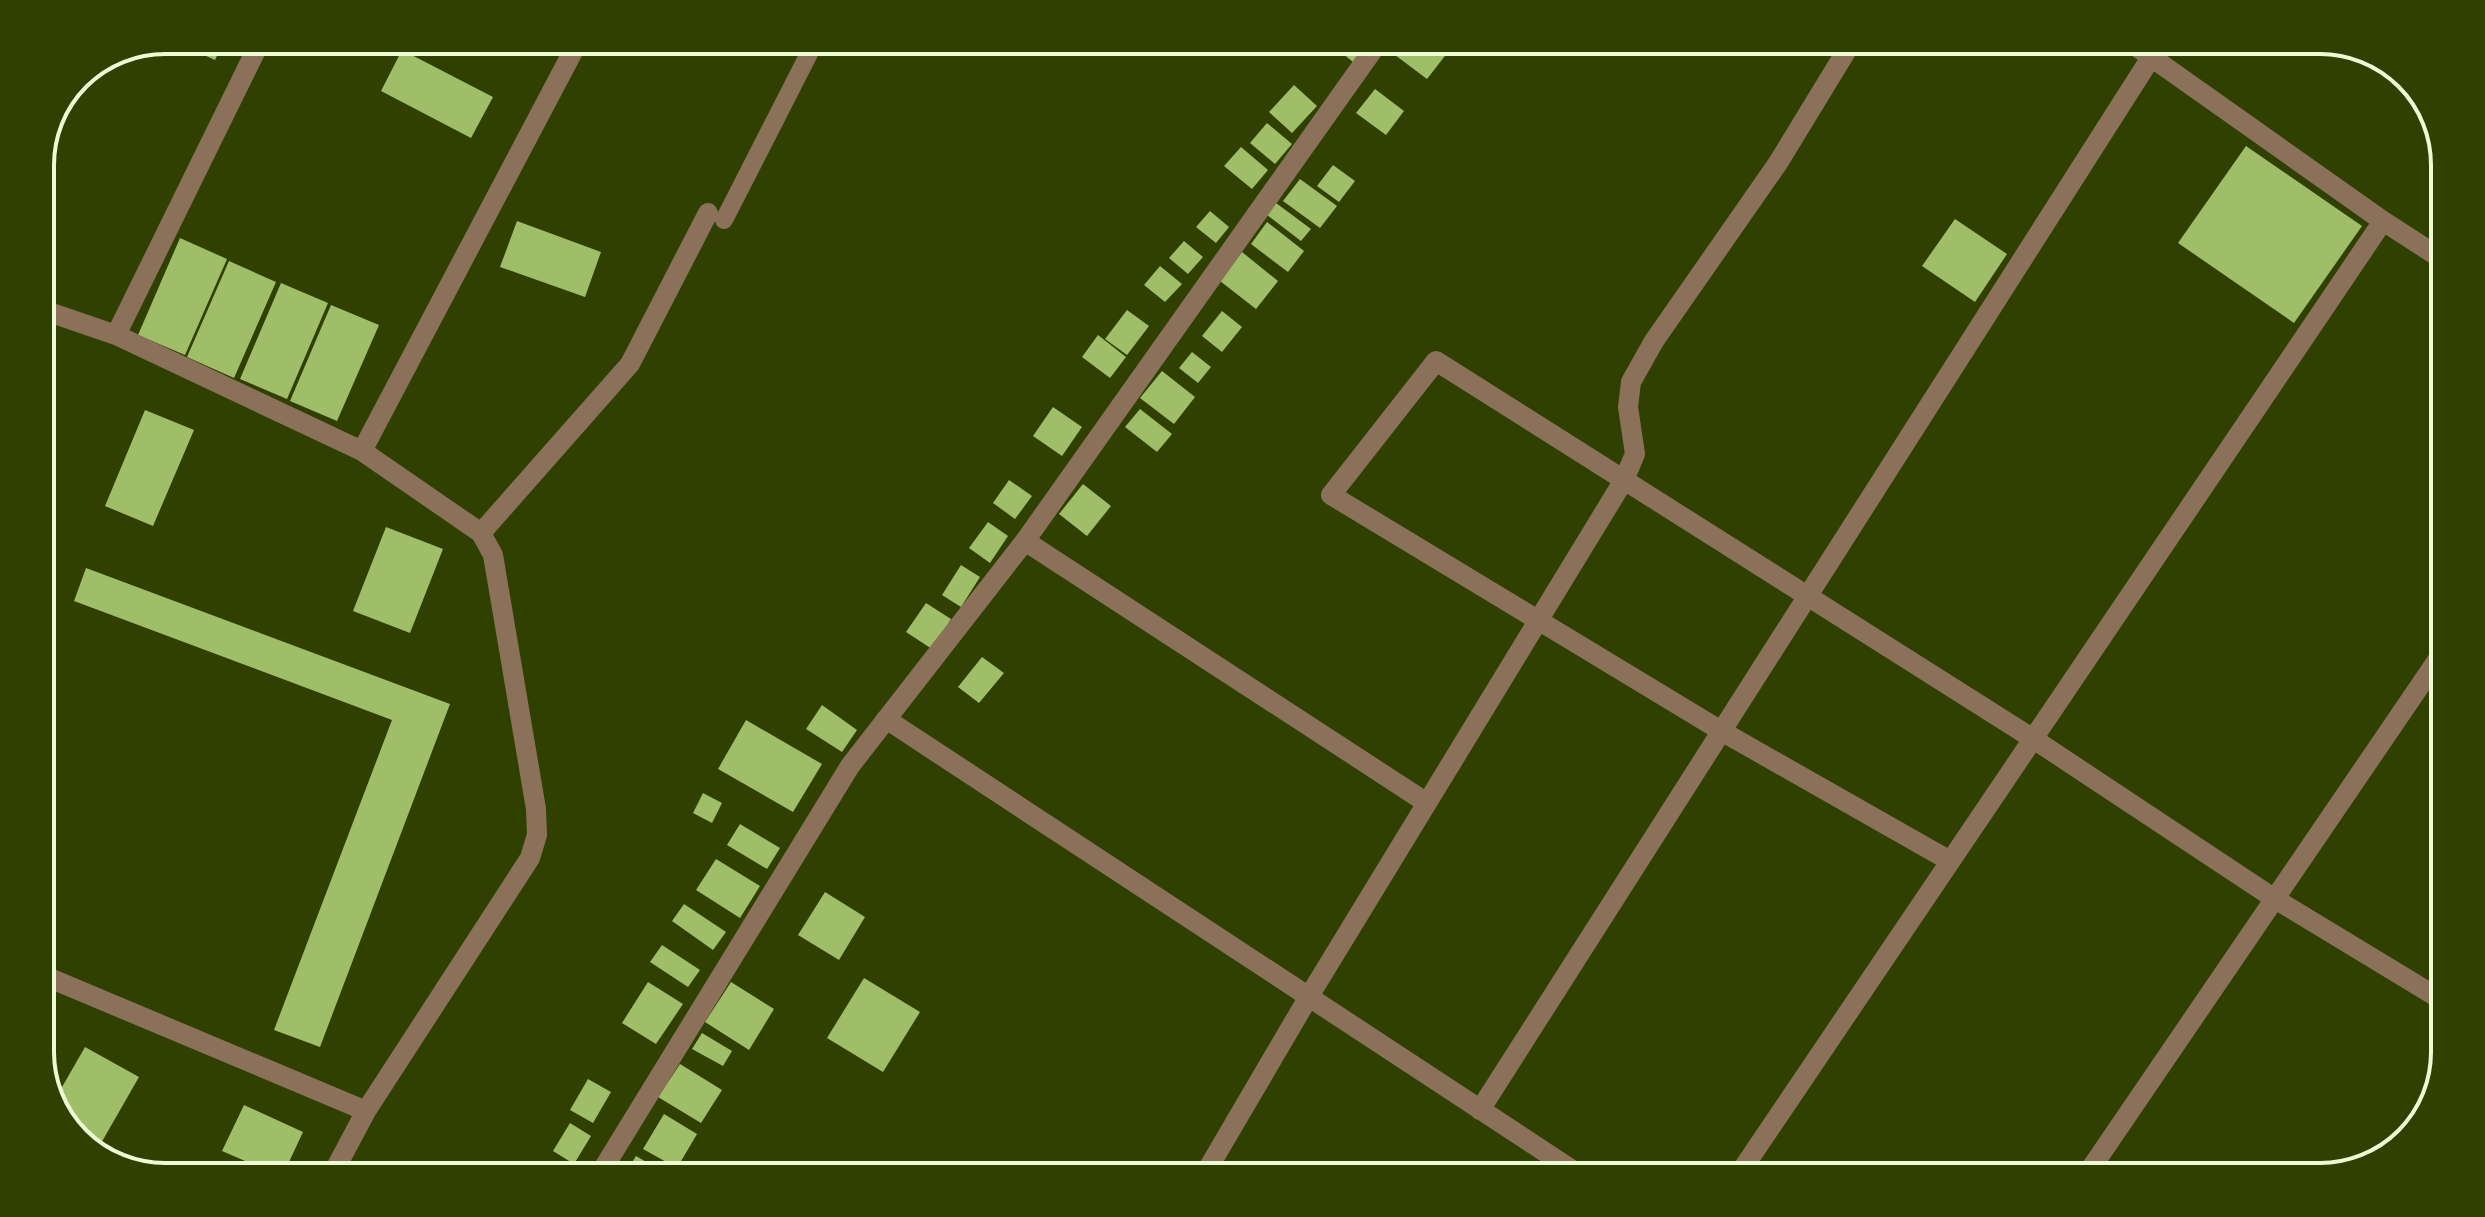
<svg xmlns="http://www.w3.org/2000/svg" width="2485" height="1217" viewBox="0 0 2485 1217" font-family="Helvetica,sans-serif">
<rect width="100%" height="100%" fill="#2f4000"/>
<path fill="#a0be68" d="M171 40H224L215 60Z
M1326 40H1371L1353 62Z
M1406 40H1432L1448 52 1427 79 1395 55Z
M402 50 493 97 471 138 381 91Z
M1294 85 1317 106 1292 133 1269 112Z
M1375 89 1404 111 1386 135 1356 113Z
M1267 123 1292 144 1275 164 1250 143Z
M2246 146 2362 226 2294 323 2178 243Z
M1241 147 1268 170 1252 189 1224 166Z
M1333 165 1355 181 1339 202 1317 186Z
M1300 179 1337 206 1320 228 1283 201Z
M1276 203 1311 229 1301 241 1267 215Z
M1210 211 1229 227 1216 243 1196 227Z
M1955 219 2007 254 1975 302 1922 266Z
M517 221 601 252 585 297 500 267Z
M1267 222 1304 251 1288 272 1251 244Z
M180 238 227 259 185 355 138 335Z
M1184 241 1203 257 1188 274 1169 258Z
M1242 252 1278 281 1256 309 1220 281Z
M229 261 276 282 234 378 187 357Z
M1160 266 1182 284 1165 302 1144 285Z
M281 283 328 303 287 399 240 379Z
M331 305 379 325 337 421 290 401Z
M1127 310 1149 326 1127 355 1105 339Z
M1222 311 1242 327 1222 352 1202 336Z
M1098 335 1126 357 1110 378 1082 357Z
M1192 352 1211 367 1198 383 1179 368Z
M1162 371 1195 397 1174 424 1140 398Z
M1053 407 1082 427 1062 456 1033 436Z
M1140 409 1172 434 1157 452 1125 427Z
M145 410 194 430 153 526 105 506Z
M1009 480 1032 496 1015 519 993 503Z
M1083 484 1111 506 1087 536 1059 514Z
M988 522 1008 536 990 563 969 548Z
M386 527 443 549 410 633 353 611Z
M961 565 980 577 961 607 942 595Z
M86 568 450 704 320 1047 274 1030 392 720 74 601Z
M926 603 951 619 932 649 906 632Z
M982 657 1004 673 979 703 958 687Z
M822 705 857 730 842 752 806 729Z
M746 720 822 764 793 812 718 769Z
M703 793 722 803 712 823 693 813Z
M740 824 780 848 767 869 727 845Z
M716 859 760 886 740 918 696 890Z
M825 892 865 917 839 960 798 935Z
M684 904 726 932 713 950 672 921Z
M662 945 700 970 688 987 650 962Z
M864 978 920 1012 883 1072 827 1038Z
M648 982 683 1004 656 1044 622 1023Z
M731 982 774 1009 749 1050 705 1022Z
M702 1033 732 1051 723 1066 692 1049Z
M85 1047 139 1077 96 1152 61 1122 54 1101Z
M680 1064 722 1090 701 1123 658 1097Z
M588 1079 611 1092 593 1123 570 1110Z
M244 1105 303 1132 282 1177 222 1151Z
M664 1114 697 1134 677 1168 643 1149Z
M570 1123 591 1136 574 1164 553 1151Z
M636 1156 672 1177H623Z
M212 1167 237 1177H208Z"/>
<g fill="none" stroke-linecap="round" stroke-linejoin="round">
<path stroke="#8b7159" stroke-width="18" d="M724 220 816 40"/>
<path stroke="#8b7159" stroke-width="20" d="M1055 40 1072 45 1083 40
M2127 40 2383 221 2445 261
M40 309 116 335 362 451 481 533 493 555 536 809 537 835 530 858 366 1111
M116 335 261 40
M362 451 579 40
M481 533 630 364 708 213
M1025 541 1427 803
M886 719 1583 1177
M1950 861 1723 732 1331 495 1436 361 2032 738 2275 899 2445 1002
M40 974 366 1111 331 1177
M1480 1110 2152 56
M598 1177 850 766 1025 541 1380 40
M1203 1177 1308 998 1624 480 1635 454 1628 407 1631 382 1654 341 1778 163 1853 40
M1737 1177 2383 221
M2085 1177 2445 649"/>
</g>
<path d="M0 0H2485V1217H0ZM165 54H2320A111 111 0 0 1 2431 165V1052A111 111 0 0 1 2320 1163H165A111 111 0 0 1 54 1052V165A111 111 0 0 1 165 54Z" fill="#2f4000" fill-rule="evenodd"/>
<path fill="none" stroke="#ecfbd4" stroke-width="4" d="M165 54H2320A111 111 0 0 1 2431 165V1052A111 111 0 0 1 2320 1163H165A111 111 0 0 1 54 1052V165A111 111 0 0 1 165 54Z"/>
</svg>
